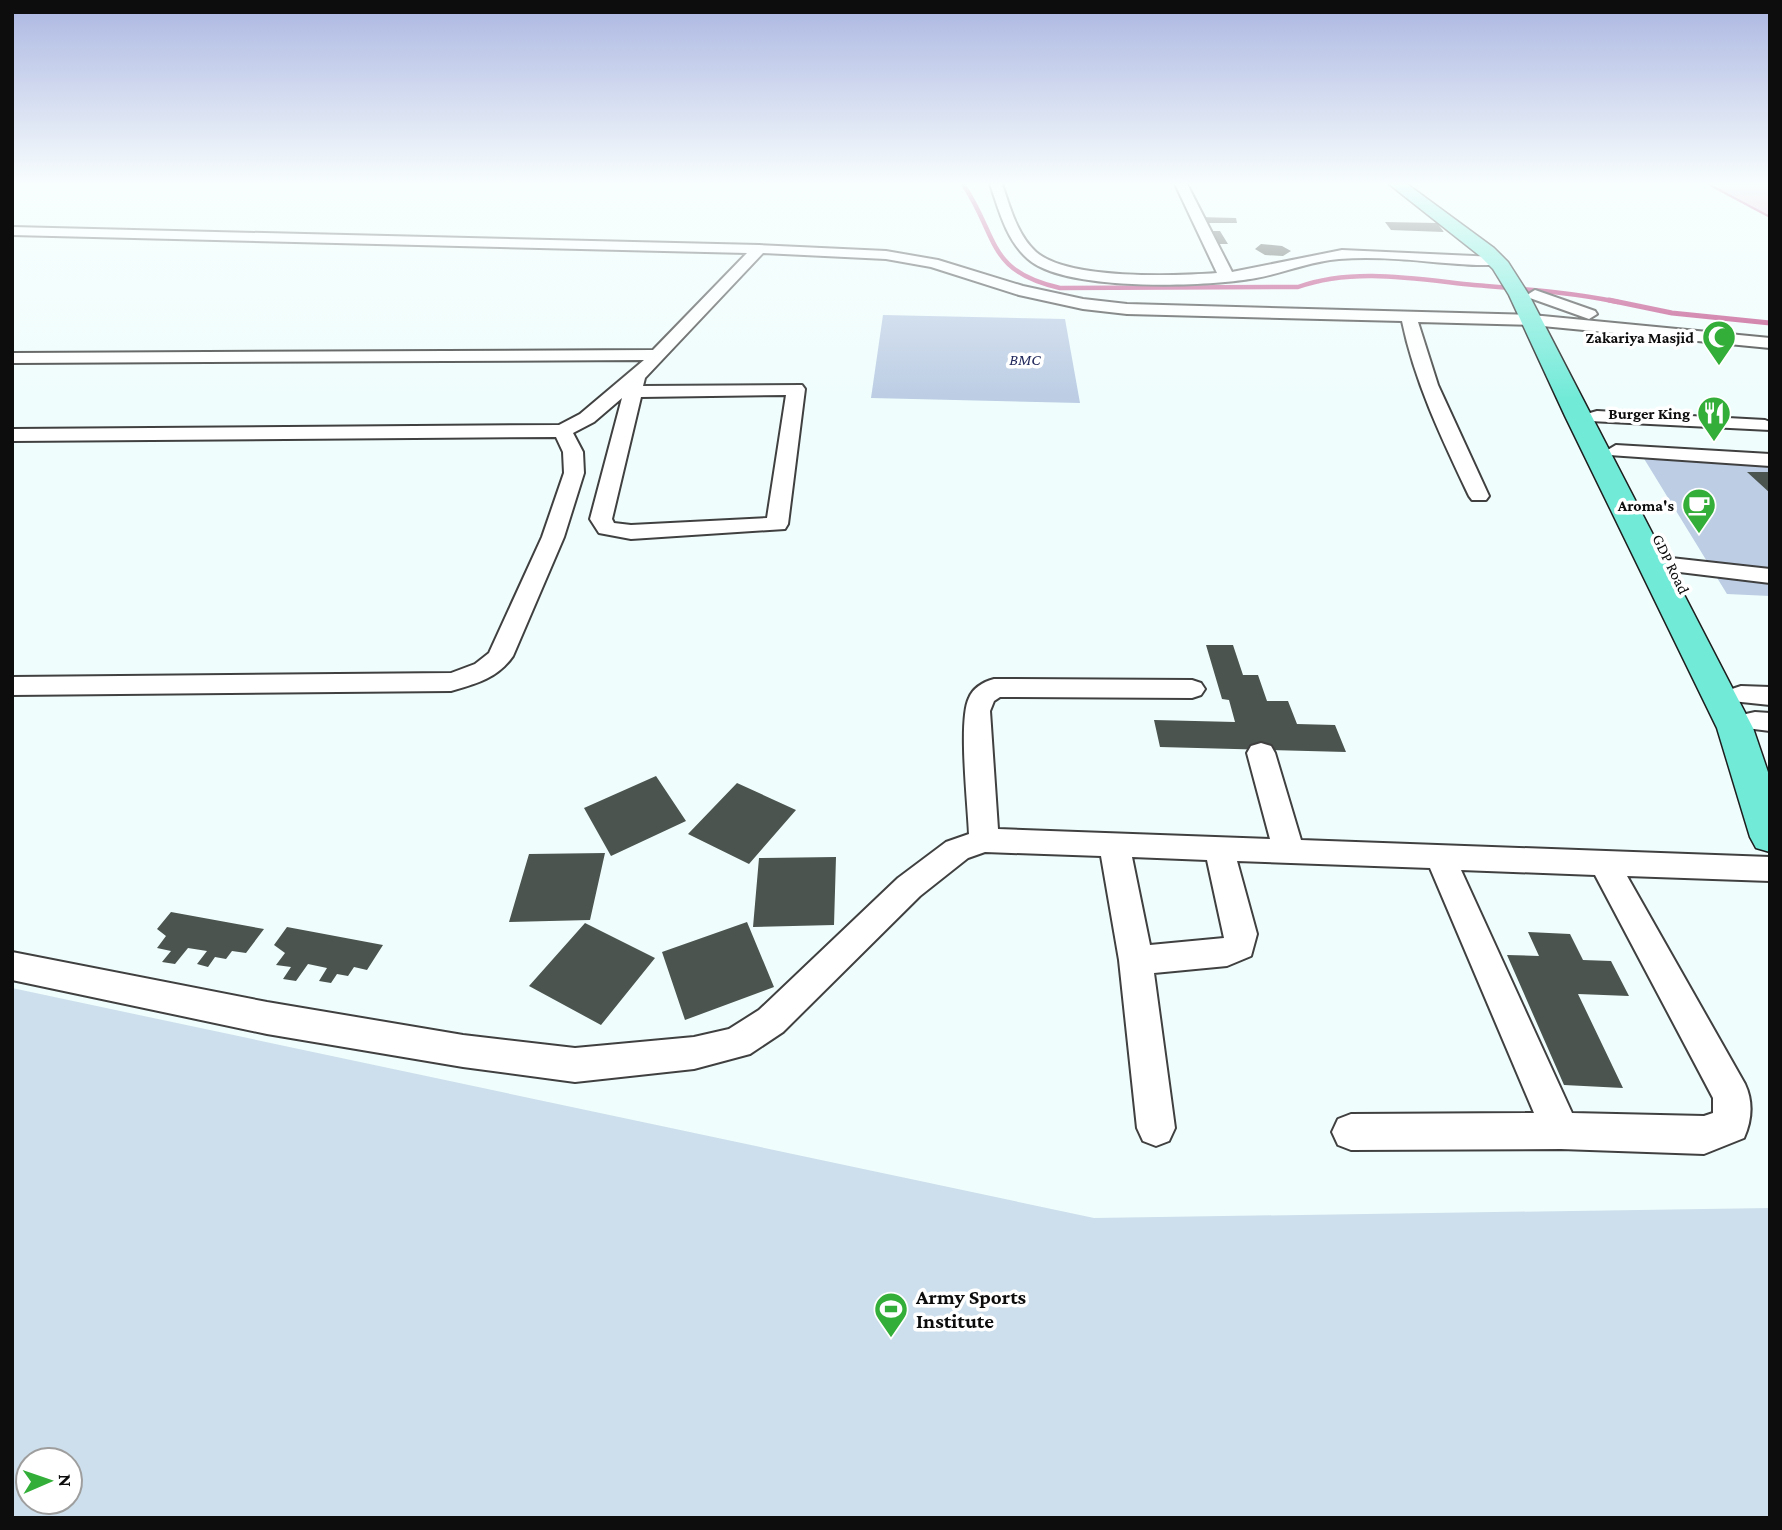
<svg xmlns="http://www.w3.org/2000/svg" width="1782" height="1530" viewBox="0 0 1782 1530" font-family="'Crimson Pro',serif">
<rect width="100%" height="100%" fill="#effdfc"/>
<path fill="#bccde4" d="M883 315 1065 319 1080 403 871 398Z
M1643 457 1770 464V596L1727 594Z"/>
<path fill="#cddfec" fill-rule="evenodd" d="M12 988 1094 1218 1770 1208V1518H12ZM28 1460H70V1502H28Z"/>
<path fill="#f0b8d6" stroke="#bf4784" stroke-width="2" d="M1708 184H1770V217Z"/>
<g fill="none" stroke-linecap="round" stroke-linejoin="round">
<path stroke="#bf4784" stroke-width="4.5" d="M963 184C999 238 986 271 1060 288L1298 287C1353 267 1417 279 1474 285 1522 289 1570 292 1618 302"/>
<path stroke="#bf4784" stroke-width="5" d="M1609 300 1672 313 1770 323"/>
</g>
<path fill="#4b544f" d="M1199 217 1236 218 1237 223H1202Z
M1385 222 1437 223 1444 232 1391 230Z
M1207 231H1220L1228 244H1215Z
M1261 244 1282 246 1291 251 1283 256 1265 255 1255 249Z
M1747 472H1770V493Z
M1206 645H1233L1243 675H1258L1267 701H1288L1297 724 1335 725 1346 752 1160 747 1154 720 1235 722 1229 700 1222 699Z
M656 776 686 821 611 856 584 808Z
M737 783 796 810 749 864 688 834Z
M605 853 590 920 509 922 529 854Z
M836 857 834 925 753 927 759 858Z
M171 912 264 929 246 953 232 951 226 959 215 957 208 967 197 964 207 951 188 948 175 964 162 962 171 951 157 948 166 936 157 929Z
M747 922 774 987 685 1020 662 952Z
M585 923 655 958 601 1025 529 986Z
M287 927 383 945 367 970 354 967 348 976 337 974 331 983 319 981 327 968 308 964 296 981 283 979 291 967 276 965 285 953 274 945Z
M1528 932 1570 934 1583 960 1611 961 1629 996 1578 994 1623 1088 1564 1085 1507 955 1539 956Z"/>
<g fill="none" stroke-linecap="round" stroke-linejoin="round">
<g stroke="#404040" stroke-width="4">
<path id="minor" d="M990 184H1002C1010 207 1017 235 1036 252 1068 280 1175 276 1217 273L1175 184H1187L1232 272 1342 250 1496 257 1503 261 1496 265H1477C1431 263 1385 255 1339 259 1311 261 1284 273 1256 278 1208 287 1065 292 1028 259 1006 240 999 210 990 184Z
M12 227 759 245 886 251 938 260 1023 286 1083 299 1127 304 1532 315 1770 338V348L1532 325 1418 322 1438 385 1489 496 1486 500H1472L1469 496C1442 439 1415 383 1402 321L1127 314 1083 309 1019 295 931 267 886 259 763 253 645 378 643 386 802 385 805 389 788 524 785 529 631 539 599 533 590 519 622 398 594 422 573 433 583 452 584 473 564 537 513 656C498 678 476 684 451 691L12 695V677L451 673 475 664 489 653 542 537 564 473 563 452 556 437 12 441V429L559 425 580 414 644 360 12 363V353L653 350 747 253 12 235ZM786 395 767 518 631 525 614 523 612 519 641 397Z
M1535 290 1595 311 1597 314 1589 319 1530 298 1527 295Z
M1597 411 1765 420 1770 422V430L1590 421 1588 417 1590 413Z
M1616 445 1770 454V466L1609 455 1606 451Z
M1671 558 1770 569V583L1663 570 1660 565 1663 560Z
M994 679 1192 680 1201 683 1205 689 1201 695 1192 698 1000 697 994 701 990 711 998 829 1270 839 1247 753 1251 746 1261 743 1271 746 1275 753 1301 840 1770 857V881L1627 876 1745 1084C1753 1101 1752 1120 1744 1138L1704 1154 1561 1149 1351 1150 1338 1145 1332 1132 1338 1119 1351 1114 1534 1113 1430 868 1237 861 1257 934 1251 956 1227 966 1154 973 1175 1128 1169 1141 1156 1146 1143 1141 1137 1128 1119 960 1101 856 985 852 968 858 920 896 783 1032 750 1054 694 1069 575 1082 463 1067 267 1034 12 980V952L267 1002 463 1035 575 1048 694 1037 729 1029 759 1010 898 878 946 842 969 834C968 805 958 720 969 698 973 688 983 682 994 679ZM1132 857 1207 860 1224 938 1150 945ZM1461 870 1595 875 1713 1098V1113L1704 1116 1572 1113Z
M1741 686 1770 687V705L1732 701 1728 695 1732 689Z
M1755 712 1770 713V731L1746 728 1742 721 1746 714Z"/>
</g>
<g stroke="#1e1e1e" stroke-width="3">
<path id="major" d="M1389 184H1407L1494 248 1508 262 1529 295 1753 728 1770 778V852L1756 848 1750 837 1717 728 1565 416 1509 295 1493 269 1480 256Z"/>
</g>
<use href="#minor" fill="#fff" fill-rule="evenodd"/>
<use href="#major" fill="#72ead8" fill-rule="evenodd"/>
</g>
<linearGradient id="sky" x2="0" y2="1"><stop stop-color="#abb6e1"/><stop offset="0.46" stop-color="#f8fefe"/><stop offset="1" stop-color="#f8fefe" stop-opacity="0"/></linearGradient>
<rect width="1782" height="398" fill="url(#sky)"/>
<defs>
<g id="mosque-pin" transform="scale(1.75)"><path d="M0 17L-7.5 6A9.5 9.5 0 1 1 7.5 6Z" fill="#33af39" stroke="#fff"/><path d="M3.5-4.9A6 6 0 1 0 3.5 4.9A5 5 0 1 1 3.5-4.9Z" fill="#fff"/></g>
<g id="restaurant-pin" transform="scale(1.75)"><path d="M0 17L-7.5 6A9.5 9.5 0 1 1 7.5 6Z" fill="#33af39" stroke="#fff"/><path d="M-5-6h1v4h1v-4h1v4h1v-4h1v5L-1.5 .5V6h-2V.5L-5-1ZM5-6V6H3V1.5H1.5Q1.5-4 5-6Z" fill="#fff"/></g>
<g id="cafe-pin" transform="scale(1.75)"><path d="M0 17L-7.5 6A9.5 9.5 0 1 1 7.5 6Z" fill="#33af39" stroke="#fff"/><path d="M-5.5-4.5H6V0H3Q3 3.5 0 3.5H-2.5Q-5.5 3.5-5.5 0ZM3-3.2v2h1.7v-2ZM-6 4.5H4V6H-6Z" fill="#fff"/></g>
<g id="stadium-pin" transform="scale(1.75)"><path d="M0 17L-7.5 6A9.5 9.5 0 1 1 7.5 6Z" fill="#33af39" stroke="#fff"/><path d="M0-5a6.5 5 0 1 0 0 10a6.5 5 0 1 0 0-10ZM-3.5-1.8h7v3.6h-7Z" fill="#fff"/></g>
</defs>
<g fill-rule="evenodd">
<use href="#mosque-pin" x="1719" y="337"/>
<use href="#restaurant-pin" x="1714" y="413"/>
<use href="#cafe-pin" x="1699" y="505"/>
<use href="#stadium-pin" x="891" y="1309"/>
</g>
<g text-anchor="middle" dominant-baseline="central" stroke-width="7" stroke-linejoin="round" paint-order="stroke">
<g font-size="16" font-weight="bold" fill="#0d0d0d" stroke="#fff" text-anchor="end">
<text x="1694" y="337">Zakariya Masjid</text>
<text x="1690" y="413">Burger King</text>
<text x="1674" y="505">Aroma's</text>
</g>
<g font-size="16" font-style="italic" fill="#242b5e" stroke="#fff">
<text x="1025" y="359">BMC</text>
</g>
<g font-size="16" fill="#0d0d0d" stroke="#fff">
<text transform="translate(1671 564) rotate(64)">GDP Road</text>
</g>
<g font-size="21" font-weight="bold" fill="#0d0d0d" stroke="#fff" text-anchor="start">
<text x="916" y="1297">Army Sports<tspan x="916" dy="24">Institute</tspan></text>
</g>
</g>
<rect width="1782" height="1530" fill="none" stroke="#0d0d0d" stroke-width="28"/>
<g transform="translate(49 1481) rotate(88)"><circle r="33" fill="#ffffff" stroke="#9e9e9e" stroke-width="2"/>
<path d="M0-5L12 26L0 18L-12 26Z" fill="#33af39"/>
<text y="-10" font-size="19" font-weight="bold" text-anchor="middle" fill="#0d0d0d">N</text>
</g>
</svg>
